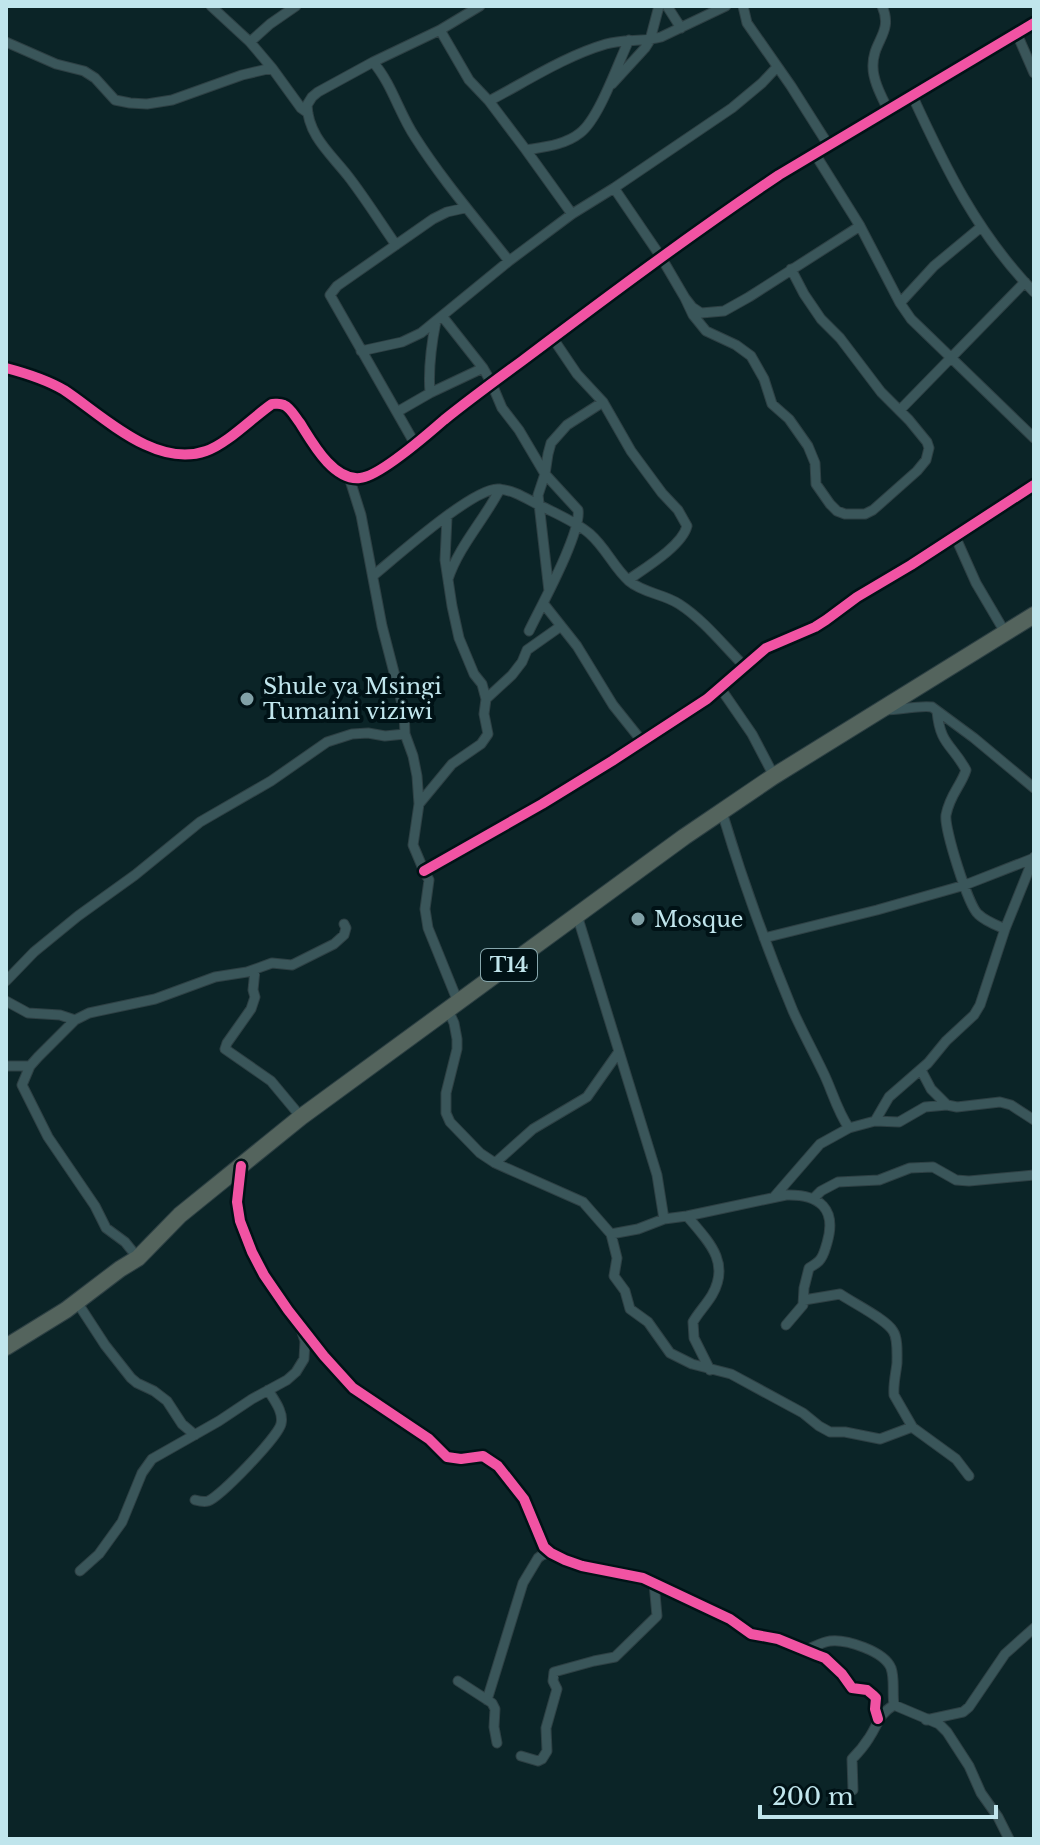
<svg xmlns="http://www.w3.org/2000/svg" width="1040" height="1845" viewBox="0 0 1040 1845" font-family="'Libre Baskerville',serif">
<rect width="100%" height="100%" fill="#0b2427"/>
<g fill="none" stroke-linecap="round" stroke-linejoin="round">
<g stroke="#2e4044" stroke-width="11">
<path id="street" d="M211 6 250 42 272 68 301 108 308 113
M667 6 681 28
M743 6 747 23 791 86 829 146
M882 6C894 33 872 41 873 67 873 81 882 97 888 110
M440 30 469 80 489 101 526 150 572 214
M1017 34 1034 73
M6 42 56 64 84 71 95 78 115 100 130 103 147 104 172 100 242 75 272 68
M250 42 270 24 296 6
M373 62C392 84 399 113 415 137 443 181 477 220 509 261
M612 84 645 48 650 40 659 6
M912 95C946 169 977 233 1034 292
M489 101C527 81 565 56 606 44 624 39 643 42 661 37L726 6
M526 150C544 147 565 145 580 133 599 119 618 63 629 40
M815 154 860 226 900 303 911 319 1034 438
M614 188 661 257 685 298 692 307 701 313 724 311 749 297 860 226
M396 245C380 222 365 198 348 176 331 154 308 136 307 105L312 97 318 92 373 62 440 30 480 6
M685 298 693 315 706 331 736 345 751 356 764 379 772 404 789 419 808 446 815 463 816 484 830 504 837 511 845 514H865L873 510 917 471 926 460 929 448 927 442 909 420 881 392 840 338 821 319 804 294 791 269
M900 303 934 266 981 227
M442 316 483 368 491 382 502 408 519 430 545 474 578 510C582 532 540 608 529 631
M552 337 577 374 603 402 631 451 662 493 678 510 687 526C682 546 645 568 628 580
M361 351 402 342 421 333 509 261 572 214 614 188 732 108 762 83 777 67
M6 368C25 373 47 380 64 390 102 415 155 469 206 451 227 444 253 417 272 404 277 404 279 403 284 405 291 408 295 417 300 423 312 442 333 481 360 478 379 477 428 434 444 420 470 399 496 380 522 361 607 297 691 234 779 175L1034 23
M430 393C428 368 431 346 436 321
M900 410 1025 282
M397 412 430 393 483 368
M415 444 330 295 337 286 433 219 447 212 465 208
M349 477 361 515 382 626 404 711 405 734 413 756 417 776 419 804 413 845 424 871 429 880 425 909 428 928 458 1002
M447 517 445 560 452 606 459 638 474 674 482 684 486 699
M955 536 976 583 1006 634
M374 575C396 557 473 488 498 489 515 490 528 500 543 507 559 515 576 522 590 534 606 548 614 568 629 581 643 593 664 594 679 604 704 620 724 646 745 667
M448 579C459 546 484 520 500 489
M549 591 538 495 545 474 548 454 551 443 567 425 603 402
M543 603 577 646 613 705 641 740
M721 689 752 734 774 776
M886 710C899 710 921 705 932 707L974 738 1034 788
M937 711C940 745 952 744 966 770 961 786 950 794 946 815 944 828 968 905 978 914 985 921 996 925 1005 929
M419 804 452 764 481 744 488 734 484 714 486 699 512 675 522 662 527 650 561 626
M722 812C742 879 766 946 793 1011 802 1031 813 1051 823 1072 832 1090 837 1111 849 1128
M424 871 542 804 612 761 707 699 766 648 815 627 826 620 857 597 911 565 1034 485
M577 915 657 1175 664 1219
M764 938 877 910 965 885 1034 858
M255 970 253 990 255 997 251 1009 227 1043 225 1049 271 1081 301 1117
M6 981 34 952 78 916 135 875 200 822 271 781 327 742 352 734 368 733 385 736 405 734
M6 1001 28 1013 60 1015 75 1020
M448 1010 454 1023 457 1039V1049L446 1093V1113L450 1122 480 1153 495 1163 583 1202 611 1234 638 1229 664 1219 687 1216 786 1195C820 1194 837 1209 827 1243 825 1249 824 1256 819 1261 816 1264 812 1266 809 1268L804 1288 803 1305 786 1325
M6 1066H30
M921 1070 931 1089 947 1105
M875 1121 889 1097 928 1063 946 1041 974 1015 980 1005 1005 929 1034 857
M495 1163 533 1129 587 1097 618 1053
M241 1166 237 1202 240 1221 252 1252 264 1275 288 1310 324 1356 353 1388 429 1439 447 1457 461 1459 483 1456 498 1466 524 1499 544 1547 551 1553 565 1560 582 1566 643 1578 730 1619 751 1634 778 1639 817 1655 825 1658 842 1674 852 1688 867 1690 873 1695 876 1698 875 1709 878 1719
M774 1197 820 1144 849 1128 875 1121 899 1122 925 1107 947 1105 957 1107 1000 1102 1011 1105 1034 1120
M814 1198 821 1191 838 1182 879 1180 910 1168 933 1167 956 1180 969 1181 1034 1175
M687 1216C708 1241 731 1262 712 1295 706 1305 698 1313 693 1322L694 1338 710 1370
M611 1234 617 1258 614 1276 625 1291 630 1309 648 1322 670 1353 692 1364 731 1374 803 1413 819 1426 830 1432H845L880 1439 912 1427 956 1459 969 1476
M138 1258 125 1242 106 1228 95 1206 48 1137 22 1085 30 1066 38 1057 75 1020 89 1013 155 999 215 977 247 972 272 963 292 965 334 944 344 935 346 928 344 924
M804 1300 840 1294C853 1303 886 1319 893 1331 898 1338 897 1354 897 1363 896 1373 893 1384 894 1395L913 1428
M77 1302 105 1345 131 1378 137 1383 154 1391 167 1401 182 1424 195 1435
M195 1500C199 1501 204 1502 208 1501 220 1497 278 1437 281 1424 284 1412 274 1400 268 1390
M80 1571 99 1554 122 1522 142 1473 152 1459 219 1421 252 1399 287 1380 296 1372 304 1359 305 1341 302 1332
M806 1650C814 1647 822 1642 830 1641 846 1639 884 1651 891 1668 895 1679 892 1693 894 1705
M458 1681 492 1703 495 1709 494 1727 497 1743
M487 1700 523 1583 538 1558 542 1555 551 1553
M926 1720 963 1712 969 1707 1005 1654 1034 1628
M521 1756 538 1761 542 1759 547 1751 546 1728 557 1689 553 1681 554 1672 594 1661 615 1657 657 1616 654 1583
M853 1790 852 1759C858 1753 864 1746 869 1738 879 1723 878 1715 894 1705L939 1724 947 1732 969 1766 981 1793 998 1817 1009 1839"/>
</g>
<g stroke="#2e4044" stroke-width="18">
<path id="highway" d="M6 1347 66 1310 120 1269 138 1258 180 1215 301 1117 684 837 774 776 1034 615"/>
</g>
<use href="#street" stroke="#3a565a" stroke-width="9"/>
<use href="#highway" stroke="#54645d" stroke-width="16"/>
<g stroke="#001216" stroke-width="15">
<path id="cycleway" d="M6 368C25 373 47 380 64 390 102 415 155 469 206 451 227 444 253 417 272 404 277 404 279 403 284 405 291 408 295 417 300 423 312 442 333 481 360 478 379 477 428 434 444 420 470 399 496 380 522 361 607 297 691 234 779 175L1034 23
M424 871 542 804 612 761 707 699 766 648 815 627 826 620 857 597 911 565 1034 485
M241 1166 237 1202 240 1221 252 1252 264 1275 288 1310 324 1356 353 1388 429 1439 447 1457 461 1459 483 1456 498 1466 524 1499 544 1547 551 1553 565 1560 582 1566 643 1578 730 1619 751 1634 778 1639 817 1655 825 1658 842 1674 852 1688 867 1690 873 1695 876 1698 875 1709 878 1719"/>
</g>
<use href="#cycleway" stroke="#f153a3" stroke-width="10"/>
</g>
<g fill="#81a1a7" stroke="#001216" stroke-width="3">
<circle cx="247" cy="699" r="8"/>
<circle cx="638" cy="919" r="8"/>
</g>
<g text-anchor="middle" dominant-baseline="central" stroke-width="8" stroke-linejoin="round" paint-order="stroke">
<rect fill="#001216" stroke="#86a6ac" stroke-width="2" x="481" y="949" width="56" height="32" rx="6"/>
<g font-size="20" font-weight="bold" fill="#c0e5ec">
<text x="509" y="965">T14</text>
</g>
<g font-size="22" fill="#c0e5ec" stroke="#001216" text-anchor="start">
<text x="263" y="686">Shule ya Msingi<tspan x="263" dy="25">Tumaini viziwi</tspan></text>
<text x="654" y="919">Mosque</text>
</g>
</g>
<rect width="1040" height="1845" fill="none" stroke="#c0e5ec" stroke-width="16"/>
<path d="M760 1805v12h236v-12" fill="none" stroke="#c0e5ec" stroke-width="4"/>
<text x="772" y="1805" font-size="24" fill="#c0e5ec" stroke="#001216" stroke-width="6" paint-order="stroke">200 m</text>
</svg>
